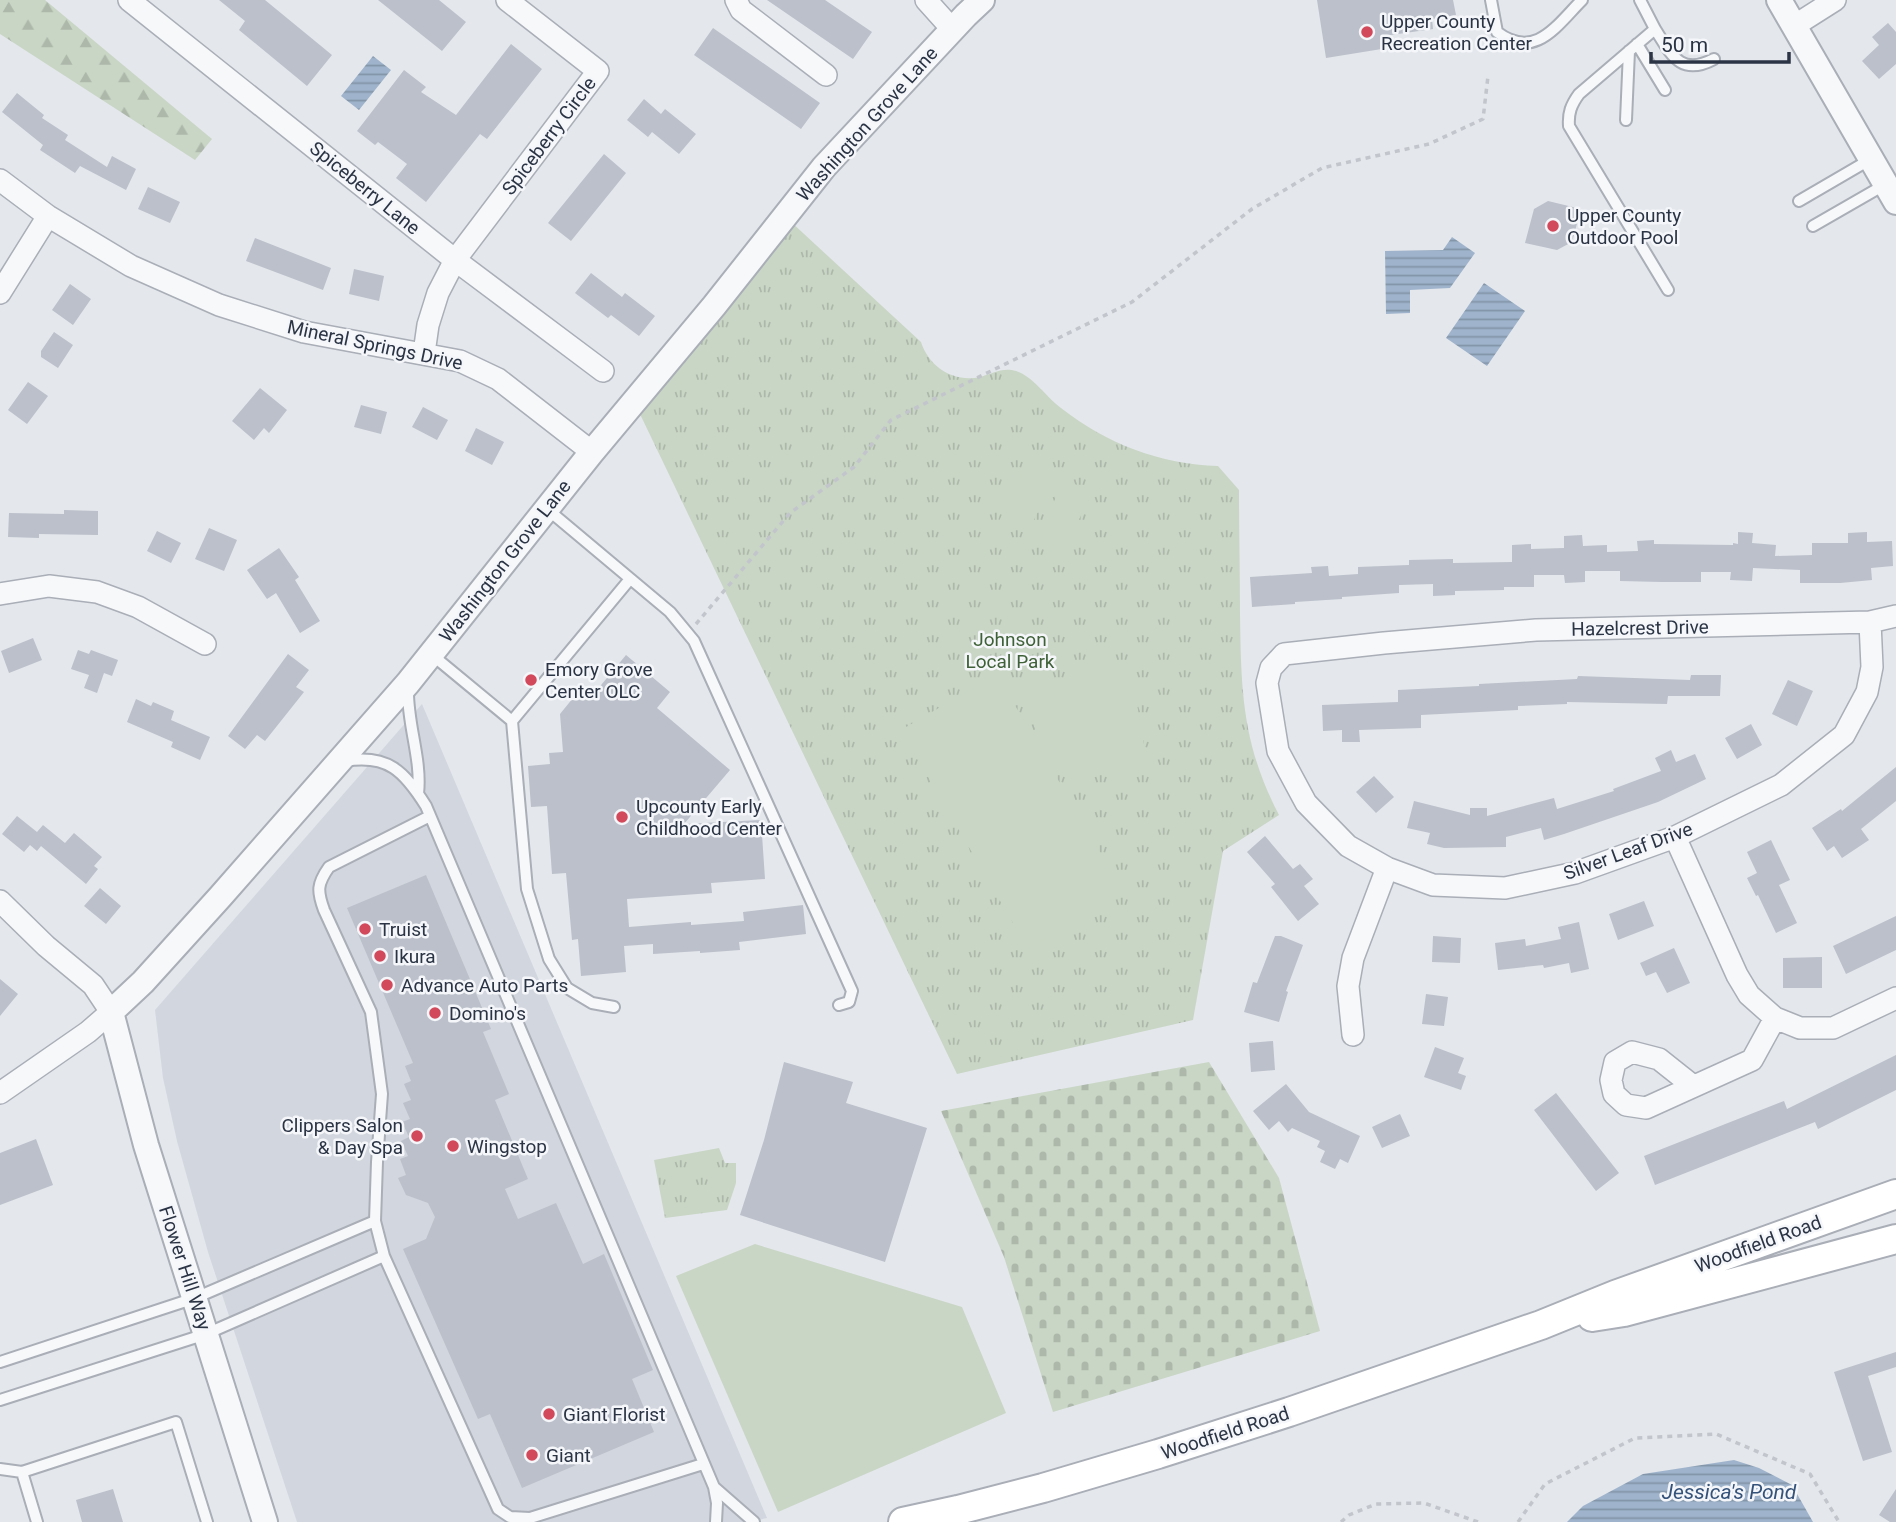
<svg xmlns="http://www.w3.org/2000/svg" width="1896" height="1522" viewBox="0 0 1896 1522" font-family="Roboto,sans-serif">
<defs>
<pattern id="forest-firs" width="22" height="20" patternUnits="userSpaceOnUse" patternTransform="scale(1.75)"><rect width="22" height="20" fill="#c9d6c5"/><path d="M5 1l3.5 6h-7zM16 11l3.5 6h-7z" fill="#adb8ab"/></pattern>
<pattern id="cemetery-stones" width="16" height="16" patternUnits="userSpaceOnUse" patternTransform="scale(1.75)"><rect width="16" height="16" fill="#c9d6c5"/><path d="M2 7V4a2 2 0 0 1 4 0v3zM10 15v-3a2 2 0 0 1 4 0v3z" fill="#adb8ab"/></pattern>
<pattern id="park-tufts" width="24" height="20" patternUnits="userSpaceOnUse" patternTransform="scale(1.75)"><rect width="24" height="20" fill="#c9d6c5"/><path d="M3 7l-1-3M5 7V3M7 7l1-3M15 17l-1-3M17 17v-4M19 17l1-3" fill="none" stroke="#adb8ab"/></pattern>
<pattern id="water-rules" width="6" height="5" patternUnits="userSpaceOnUse" patternTransform="scale(1.75)"><rect width="6" height="5" fill="#9fb4cc"/><path d="M0 2.5h6" fill="none" stroke="#8293a7"/></pattern>
</defs>
<rect width="100%" height="100%" fill="#e4e7ec"/>
<path fill="#d2d6de" d="M422 704 767 1518 748 1522H297L208 1252 177 1141 163 1078 155 1010Z"/>
<path fill="url(#forest-firs)" d="M0 0H45L212 139 195 160 0 34Z"/>
<path fill="url(#cemetery-stones)" d="M1209 1062 1279 1178 1320 1331 1053 1412 1004 1257 941 1111Z"/>
<path fill="url(#park-tufts)" d="M790 221 921 342C929 367 954 383 980 377 992 374 1002 367 1016 371 1034 377 1046 397 1061 408 1107 444 1160 464 1218 466L1239 490C1239 531 1240 572 1240 613 1241 690 1242 744 1279 815L1223 851 1193 1020 957 1074 639 412Z
M719 1148 725 1163H736V1183L727 1210 665 1218 654 1160Z"/>
<path fill="#c9d6c5" d="M1028 462 1056 475 1027 534 999 521Z
M1065 479 1092 493 1063 552 1036 538Z
M1126 661 1133 681 1147 762C1131 767 1115 773 1098 772 1051 772 1031 731 1025 690Z
M997 674 1124 894 1028 949 901 730Z
M755 1244 962 1307 1006 1413 778 1512 676 1276Z"/>
<path fill="url(#water-rules)" d="M373 56 391 70 359 110 341 96Z
M1452 237 1475 253 1450 288 1410 290V313L1386 314 1385 251 1443 250Z
M1484 283 1525 311 1487 366 1446 338Z
M1734 1460 1759 1468 1792 1485 1813 1522H1567L1583 1506 1643 1474Z"/>
<path fill="#bbc0ca" d="M219 0H265L332 55 307 86 239 30 245 21Z
M378 0H439L466 22 442 51Z
M767 0H825L872 32 853 59Z
M1317 0H1453L1456 15 1432 19 1433 29 1391 35 1394 47 1326 58Z
M1888 23 1896 32V64L1879 79 1862 61 1879 45 1872 37Z
M713 28 820 103 801 129 694 55Z
M511 44 542 69 487 139 480 134 426 202 396 178 407 164 378 142 375 145 357 131 404 70 426 87 421 92 456 115Z
M17 93 44 115 42 118 68 135 65 140 107 167 112 156 136 169 126 190 80 166 75 173 40 150 43 145 2 112Z
M644 99 661 114 665 109 696 134 679 154 652 132 648 137 627 120Z
M604 154 626 173 571 241 548 223Z
M148 187 180 202 170 223 138 209Z
M1548 201 1581 209 1572 242 1557 250 1525 243 1534 209Z
M255 238 331 268 323 290 246 261Z
M354 269 384 276 379 301 349 294Z
M591 273 622 297 625 293 655 316 639 336 611 315 608 318 575 293Z
M70 284 91 299 73 325 52 310Z
M54 332 73 345 58 368 41 357V351Z
M28 382 48 396 27 424 8 410Z
M260 388 287 410 269 433 264 428 254 440 232 421Z
M361 405 387 412 381 434 354 427Z
M423 407 448 420 437 440 412 427Z
M476 428 504 442 492 465 465 451Z
M64 510 98 511V535L39 534V538L8 537 9 513 64 514Z
M209 528 237 540 224 571 195 559Z
M157 531 181 543 171 563 147 551Z
M1738 532 1753 533 1752 543 1776 545 1775 556 1812 555V543H1848V533L1867 532V542L1892 541 1893 566 1871 568 1872 580 1840 583H1800V570L1753 568 1752 581 1730 580 1731 572H1701V582H1662L1620 581V571H1585V582L1565 583 1564 575H1534V587H1504V590L1455 591V595L1433 596V584L1399 585V593L1342 597V599L1295 602V604L1252 607 1250 577 1312 573 1311 567 1328 566 1329 576 1358 574V567L1409 565V560L1453 559V563L1512 562V545L1531 544V549L1564 548V536L1582 535 1583 546 1607 545V552L1638 551 1637 541 1654 540V544L1733 545V543L1738 544Z
M279 548 299 577 295 580 320 621 300 633 276 593 267 599 247 570Z
M33 638 42 660 9 673 1 651Z
M78 650 89 654 91 650 118 660 112 676 104 673 97 693 84 688 89 675 71 669Z
M288 654 309 670 296 687 304 692 265 741 257 735 245 749 228 736Z
M626 655 670 692 657 708 730 770 684 824 761 820 765 879 711 883 712 893 627 899 629 927 691 922V925L744 921 743 912 803 905 806 934 739 942 740 950 700 953V951L653 954V944L624 946 626 972 581 976 578 939 572 940 566 873 552 874 547 806 531 807 528 766 550 764 549 753 563 752 560 714 582 687 592 696Z
M1691 675H1721L1720 696H1668L1667 704 1567 702V704L1518 706V710L1421 715V728L1359 730 1360 742H1342V730L1323 731 1322 705 1398 702V690L1479 686V684L1577 679 1578 676 1690 680Z
M1788 680 1813 691 1797 726 1772 714Z
M136 699 151 706 153 702 174 711 171 720 210 737 200 760 171 747 173 742 127 722Z
M1751 724 1762 745 1737 759 1725 738Z
M1671 750 1676 762 1695 754 1706 779 1658 802 1564 834 1544 840 1541 828 1506 837V847L1444 848 1427 844 1430 833 1407 828 1414 801 1470 815V808H1487V816L1554 798 1557 809 1614 791 1613 789 1661 771 1655 758Z
M1896 767V801L1861 829 1869 840 1842 858 1834 846 1827 851 1812 828 1841 809 1842 811Z
M1374 776 1394 797 1376 813 1356 792Z
M17 816 37 832 43 825 65 843 74 833 102 857 94 866 98 869 86 884 41 846 37 851 30 845 24 852 2 834Z
M1265 836 1293 869 1300 864 1313 879 1304 886 1319 904 1298 921 1271 887 1275 884 1247 852Z
M1771 840 1790 880 1779 885 1797 923 1776 933 1758 895 1756 896 1747 878 1757 873 1747 852Z
M426 875 491 1029 483 1032 509 1094 495 1100 528 1179 505 1189 518 1219 556 1203 583 1264 604 1254 653 1370 632 1379 654 1432 522 1488 490 1414 478 1419 403 1249 426 1239 435 1217 428 1203 406 1195 398 1178 406 1175 400 1159 408 1156 401 1141 409 1137 402 1122 410 1119 403 1103 411 1100 404 1084 411 1081 405 1066 413 1063 347 908Z
M100 888 121 906 106 924 84 906Z
M1644 901 1654 926 1618 940 1609 914Z
M1896 916V950L1846 974 1833 946Z
M1579 922 1589 969 1571 973 1569 963 1544 968 1543 965 1498 970 1495 943 1525 939 1526 946 1561 939 1558 927Z
M1275 936H1281L1303 945 1286 991 1288 992 1279 1022 1244 1012 1253 982 1257 983Z
M1433 936 1461 938 1460 963 1432 962Z
M1674 948 1690 983 1667 993 1656 972 1646 976 1640 963Z
M1822 957V988H1783V958Z
M0 979 18 994 0 1016Z
M1426 994 1448 997 1444 1026 1422 1024Z
M1273 1041 1275 1070 1251 1072 1249 1043Z
M1435 1047 1464 1058 1458 1073 1466 1076 1461 1090 1424 1077Z
M1896 1055V1090L1818 1129 1815 1122 1655 1185 1644 1156 1784 1101 1787 1109Z
M784 1062 853 1082 846 1103 927 1128 885 1262 740 1215 764 1140Z
M1286 1084 1309 1112 1360 1136 1348 1163 1340 1159 1335 1169 1320 1162 1325 1151 1317 1147 1320 1141 1292 1128 1288 1132 1279 1121 1269 1130 1253 1111Z
M1556 1093 1619 1173 1596 1191 1534 1110Z
M1400 1114 1410 1136 1382 1148 1372 1127Z
M36 1139 53 1185 0 1205V1153Z
M1896 1352V1367L1868 1376 1892 1452 1863 1461 1834 1372Z
M113 1489 123 1522H82L76 1500Z
M1896 1489V1522H1890L1879 1515Z"/>
<g fill="none" stroke-linecap="round" stroke-linejoin="round">
<g stroke="#a9aeb7" stroke-width="14">
<path id="service" d="M1491 0 1497 32C1535 61 1557 25 1582 0
M1640 0 1655 29 1579 94C1571 105 1568 113 1569 126L1668 290
M1655 29C1671 54 1680 77 1714 59
M1637 44 1665 90
M1626 120 1629 51
M1799 201 1871 159
M1813 226 1886 184
M547 509 670 612 694 641 852 991 849 1002 839 1005
M431 654 512 721 630 579
M408 689C407 724 422 759 418 794
M512 721 527 889 549 959 567 988 592 1003 614 1007
M345 761C388 754 404 771 426 806L714 1487 717 1503 716 1522
M430 816 329 867C317 884 317 891 324 910L371 1012 382 1094 377 1162 375 1221 384 1256 498 1509 510 1517 530 1518 703 1464
M0 1362 195 1298 375 1221
M0 1400 206 1334 384 1256
M0 1469 22 1472
M714 1487 754 1522
M37 1522 22 1472 176 1422 207 1522"/>
</g>
<g stroke="#a9aeb7" stroke-width="24">
<path id="minor" d="M129 0 455 260 603 371
M736 0 741 10 826 75
M926 0 952 29
M1794 26 1835 0
M0 180 48 216 131 266 219 305 304 332 460 361 498 379 592 452
M0 293 48 216
M424 353 428 325 438 293 455 260 598 71 507 0
M0 594 49 586 97 592 138 607 205 644
M1870 622 1872 667 1867 692 1844 735 1781 785 1675 837 1575 873 1505 888 1433 885 1387 868 1348 846 1306 803 1278 751 1267 683 1271 668 1284 654 1384 643 1536 630 1870 622 1896 616
M1675 837 1737 975 1749 995 1775 1018 1800 1028H1833L1896 998
M0 901 46 946 93 985 111 1012 88 1032 0 1093
M1353 1035 1348 986 1353 958 1387 868
M1693 1086 1659 1059 1632 1052 1615 1062 1611 1080 1614 1094 1626 1105 1646 1108 1752 1060 1775 1018"/>
</g>
<g stroke="#a9aeb7" stroke-width="28">
<path id="tertiary" d="M1779 0 1896 202
M265 1522 146 1145 111 1012 143 982 220 897 408 683 592 452 714 306 824 167 966 15 982 0"/>
</g>
<g stroke="#a9aeb7" stroke-width="32">
<path id="secondary" d="M1592 1317 1624 1312 1896 1239
M903 1522 958 1510 1043 1488 1158 1454 1289 1412 1541 1325 1615 1295 1896 1194"/>
</g>
<path stroke="#c2c5cb" stroke-width="3.5" stroke-dasharray="5 5" stroke-linecap="butt" d="M696 624 790 513 854 467 891 420 1132 302 1252 209 1322 168 1429 144 1483 119 1488 76
M1341 1522 1349 1515 1376 1504 1424 1503 1478 1522
M1518 1522 1545 1484 1635 1438 1716 1434 1810 1474 1839 1522"/>
<use href="#service" stroke="#f7f8fa" stroke-width="10"/>
<use href="#minor" stroke="#f7f8fa" stroke-width="21"/>
<use href="#tertiary" stroke="#f7f8fa" stroke-width="24"/>
<use href="#secondary" stroke="#fff" stroke-width="28"/>
</g>
<g fill="#d1495b" stroke="#f4f6f9" stroke-width="2.5">
<circle cx="1367" cy="32" r="7"/>
<circle cx="1553" cy="226" r="7"/>
<circle cx="531" cy="680" r="7"/>
<circle cx="622" cy="817" r="7"/>
<circle cx="365" cy="929" r="7"/>
<circle cx="380" cy="956" r="7"/>
<circle cx="387" cy="985" r="7"/>
<circle cx="435" cy="1013" r="7"/>
<circle cx="417" cy="1136" r="7"/>
<circle cx="453" cy="1146" r="7"/>
<circle cx="549" cy="1414" r="7"/>
<circle cx="532" cy="1455" r="7"/>
</g>
<g text-anchor="middle" dominant-baseline="central" stroke-width="5" stroke-linejoin="round" paint-order="stroke">
<g font-size="19" fill="#2b3445" stroke="#f4f6f9" text-anchor="start">
<text x="1381" y="21">Upper County<tspan x="1381" dy="22">Recreation Center</tspan></text>
<text x="1567" y="215">Upper County<tspan x="1567" dy="22">Outdoor Pool</tspan></text>
<text x="545" y="669">Emory Grove<tspan x="545" dy="22">Center OLC</tspan></text>
<text x="636" y="806">Upcounty Early<tspan x="636" dy="22">Childhood Center</tspan></text>
<text x="379" y="929">Truist</text>
<text x="394" y="956">Ikura</text>
<text x="401" y="985">Advance Auto Parts</text>
<text x="449" y="1013">Domino's</text>
<text x="403" y="1125" text-anchor="end">Clippers Salon<tspan x="403" dy="22">&amp; Day Spa</tspan></text>
<text x="467" y="1146">Wingstop</text>
<text x="563" y="1414">Giant Florist</text>
<text x="546" y="1455">Giant</text>
</g>
<g font-size="19" fill="#2b3445" stroke="#f4f6f9">
<text transform="translate(867 124) rotate(-48)">Washington Grove Lane</text>
<text transform="translate(549 136) rotate(-53)">Spiceberry Circle</text>
<text transform="translate(365 188) rotate(39)">Spiceberry Lane</text>
<text transform="translate(375 345) rotate(12)">Mineral Springs Drive</text>
<text transform="translate(505 561) rotate(-52)">Washington Grove Lane</text>
<text transform="translate(1640 628) rotate(-1)">Hazelcrest Drive</text>
<text transform="translate(1628 851) rotate(-20)">Silver Leaf Drive</text>
<text transform="translate(1758 1244) rotate(-20)">Woodfield Road</text>
<text transform="translate(185 1268) rotate(72)">Flower Hill Way</text>
<text transform="translate(1225 1433) rotate(-18)">Woodfield Road</text>
</g>
<g font-size="19" fill="#3f6138" stroke="#f4f6f9">
<text x="1010" y="639">Johnson<tspan x="1010" dy="22">Local Park</tspan></text>
</g>
<g font-size="21" font-style="italic" fill="#34527a" stroke="#f4f6f9">
<text x="1729" y="1492">Jessica's Pond</text>
</g>
</g>
<path d="M1651 52v10h138v-10" fill="none" stroke="#2b3445" stroke-width="3.5"/>
<text x="1661" y="52" font-size="21" fill="#2b3445" stroke="#f4f6f9" stroke-width="5" paint-order="stroke">50 m</text>
</svg>
